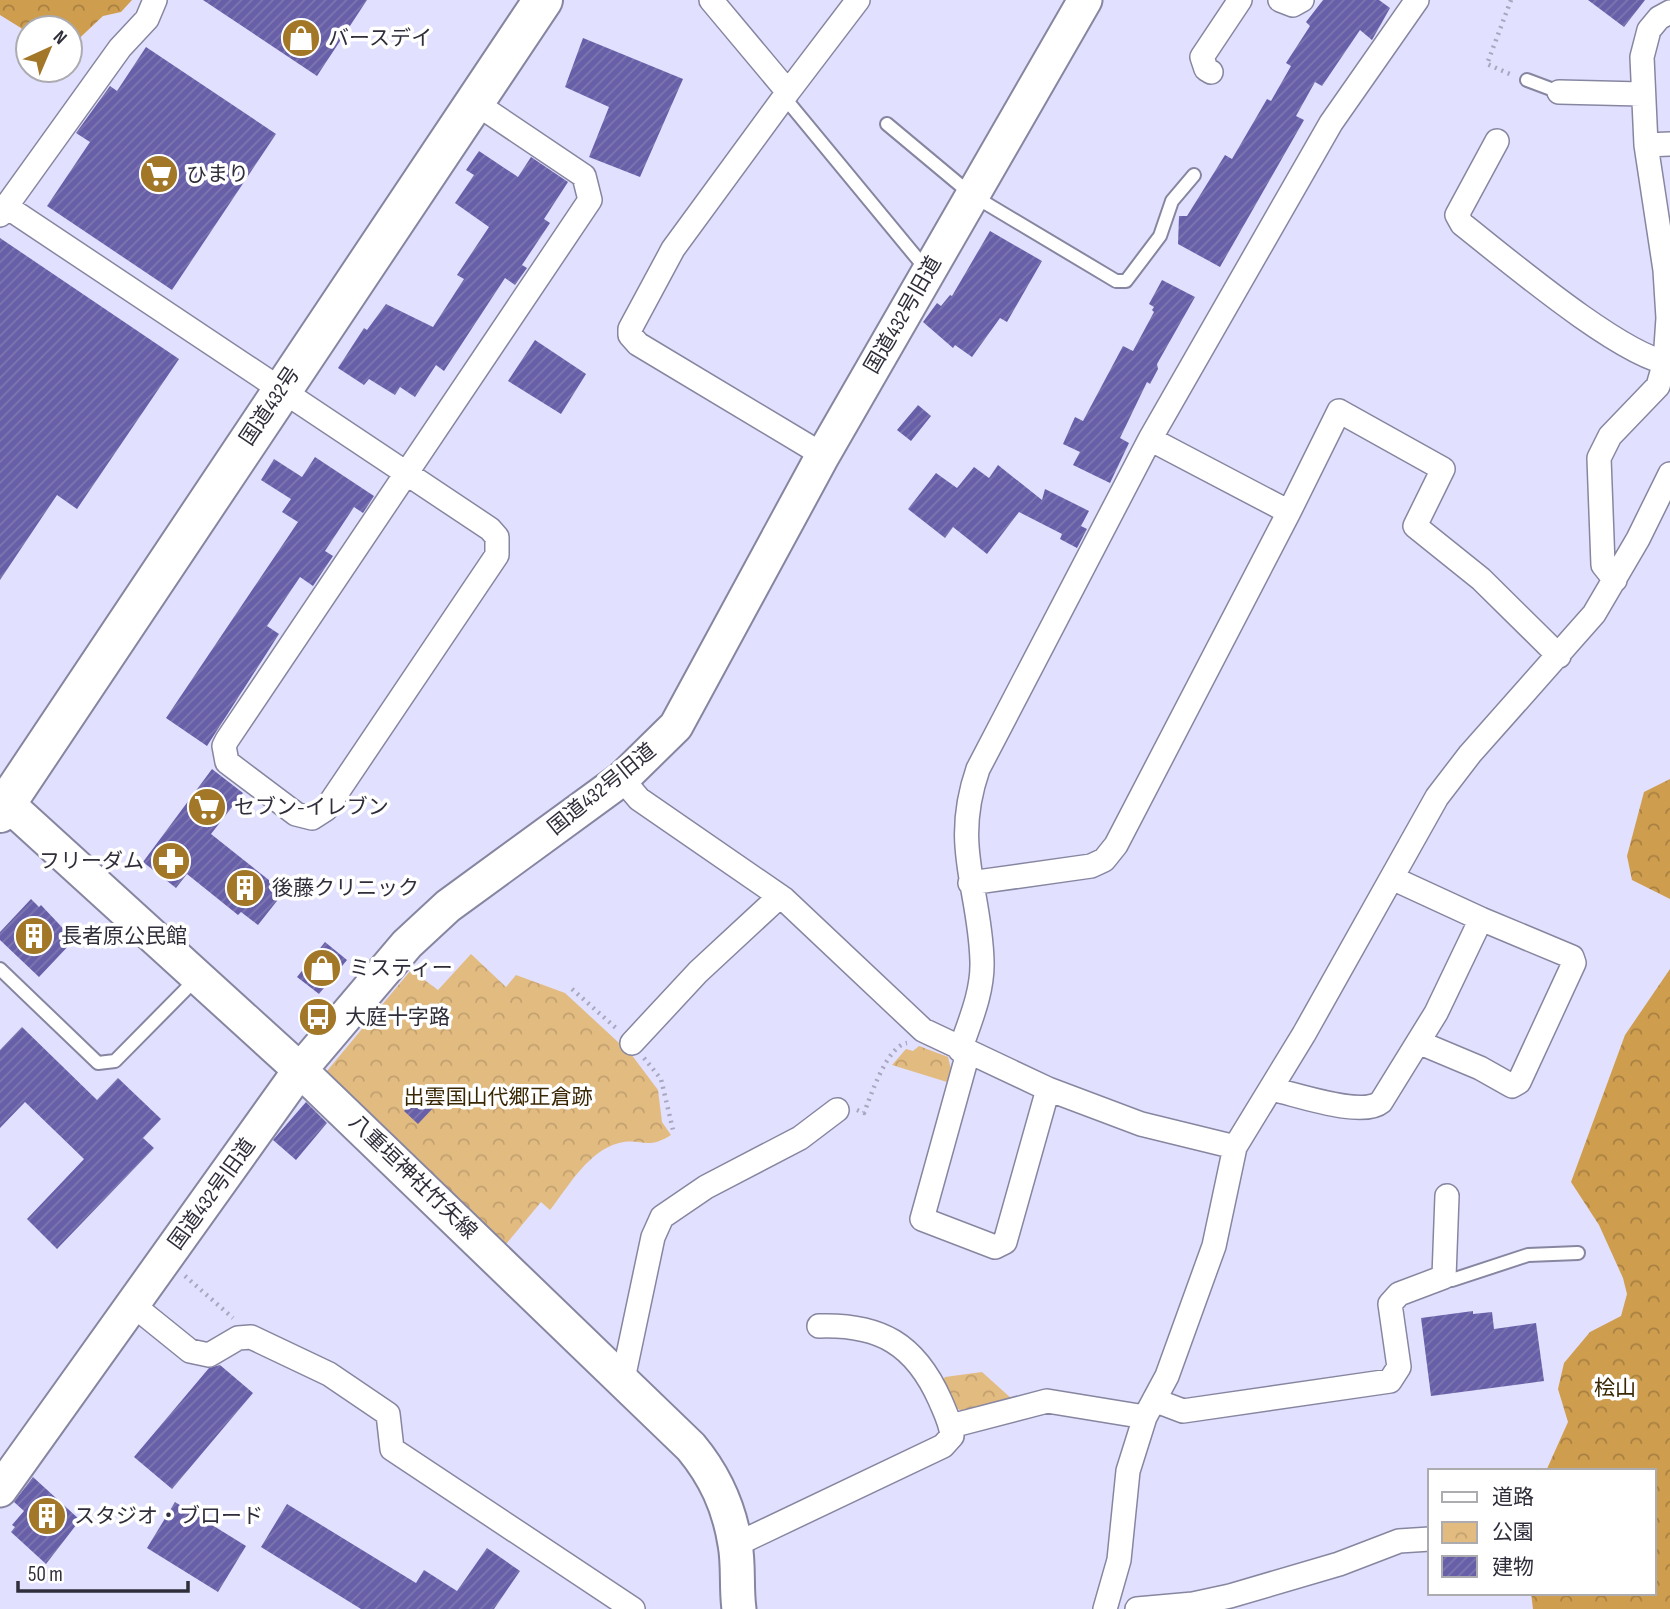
<svg xmlns="http://www.w3.org/2000/svg" width="1670" height="1609" viewBox="0 0 1670 1609" font-family="'Sofia Sans Condensed','Noto Sans JP',sans-serif">
<defs>
<pattern id="forest-crowns" width="20" height="18" patternUnits="userSpaceOnUse" patternTransform="scale(1.75)"><rect width="20" height="18" fill="#ce9d4e"/><path d="M2 6a3 3 0 1 1 6 0M12 15a3 3 0 1 1 6 0" fill="none" stroke="#a88042"/></pattern>
<pattern id="park-crowns" width="20" height="18" patternUnits="userSpaceOnUse" patternTransform="scale(1.75)"><rect width="20" height="18" fill="#e2bb80"/><path d="M2 6a3 3 0 1 1 6 0M12 15a3 3 0 1 1 6 0" fill="none" stroke="#c2a16f"/></pattern>
<pattern id="building-hatch" width="6" height="6" patternUnits="userSpaceOnUse" patternTransform="scale(1.75)"><rect width="6" height="6" fill="#675fa8"/><path d="M-1 1l2-2M0 6l6-6M5 7l2-2" fill="none" stroke="#7e77af"/></pattern>
</defs>
<rect width="100%" height="100%" fill="#e1e0fe"/>
<path fill="url(#forest-crowns)" d="M0 0H132L121 12 103 16 70 47V28H28V38L21 28 0 15Z
M1670 779V899L1632 880 1627 856 1644 792Z
M1670 969V1609H1533L1531 1593H1654V1471H1546L1568 1422 1558 1389 1564 1363 1590 1332 1621 1316 1627 1294 1623 1278 1599 1225 1571 1182 1625 1035Z"/>
<path fill="url(#park-crowns)" d="M471 954 506 987 516 975 565 993 631 1054 658 1090 662 1122 671 1135C646 1151 641 1137 619 1143 588 1151 569 1186 550 1210L541 1202 502 1249 322 1077 411 970 438 990Z
M919 1046 948 1057 951 1069 947 1082 892 1065 906 1049 913 1051Z
M982 1372 1012 1399 963 1412 952 1405 940 1384 945 1377Z"/>
<path fill="url(#building-hatch)" d="M203 0H367L317 76Z
M1323 0H1379L1390 8 1372 40 1360 30 1322 86 1315 82 1296 116 1304 120 1220 267 1178 244 1179 216H1187L1225 155 1232 159 1267 99 1271 101 1291 66 1286 63 1310 26 1306 22Z
M1588 0H1645L1624 27Z
M583 38 683 79 640 177 589 157 609 107 565 87Z
M146 47 276 134 172 290 47 206 90 142 76 133 110 86 117 91Z
M479 151 518 177 531 157 568 182 544 219 550 223 522 265 527 268 515 285 505 278 444 371 436 365 415 397 400 387 395 395 369 379 364 385 338 368 364 328 367 330 386 304 433 327 464 279 457 275 489 227 455 203 474 175 466 170Z
M990 231 1042 261 1007 322 1000 318 972 357 955 345 953 348 923 322 937 303 941 306 950 295 952 296Z
M0 238 179 359 77 509 57 495 0 580Z
M1162 280 1195 297 1157 364 1158 369 1150 384 1147 382 1120 438 1129 443 1110 483 1073 465 1080 452 1063 444 1075 417 1083 421 1123 346 1133 351 1154 312 1152 310 1154 307 1149 304Z
M535 340 586 374 561 414 508 381Z
M918 405 931 416 911 441 897 430Z
M315 457 374 496 363 513 354 507 325 551 333 556 313 586 300 577 267 626 279 634 207 746 166 718 298 522 282 512 291 499 261 480 274 459 302 477Z
M998 465 1042 500 1045 489 1089 511 1081 526 1087 529 1077 548 1060 539 1062 534 1019 512 987 554 953 527 945 538 908 509 936 473 957 488 974 467 989 478Z
M212 769 243 793 211 834 284 892 258 925 241 912 238 915 187 874 176 888 143 862Z
M31 899 39 907 41 905 74 940 39 977 0 940V932Z
M325 942 347 960 319 994 297 977Z
M22 1027 97 1100 118 1078 161 1119 143 1138 154 1148 57 1249 27 1219 84 1159 25 1102 0 1128V1050Z
M420 1094 434 1107 418 1124 404 1111Z
M306 1102 327 1123 296 1160 273 1140Z
M1473 1311V1314L1492 1312 1494 1329 1536 1323 1544 1381 1431 1396 1421 1318Z
M220 1365 253 1393 172 1489 134 1457 209 1368Z
M33 1477 80 1520 46 1564 11 1532 15 1527 12 1525 24 1511 14 1502Z
M175 1502 246 1546 218 1592 147 1548Z
M287 1504 416 1583 424 1570 457 1591 487 1548 520 1571 494 1609H361L261 1547Z"/>
<g fill="none" stroke-linecap="round" stroke-linejoin="round">
<g stroke="#8786a1" stroke-width="16">
<path id="lane" d="M1527 80 1559 92
M784 97 926 269
M887 124 972 195 1116 281H1126L1160 236 1172 201 1194 175
M0 969 98 1063 115 1061 198 977
M1444 1277 1452 1280 1528 1255 1578 1253"/>
</g>
<g stroke="#8786a1" stroke-width="26">
<path id="street" d="M711 0 788 92 858 0
M1280 0 1293 5 1302 0
M1211 72 1206 69 1202 57 1240 0
M788 92 673 249 630 329V335L638 344 823 455
M1559 92 1641 94
M1497 141 1457 215 1462 224C1504 257 1623 358 1670 363
M1646 145 1670 144
M7 207 490 529 497 537V555L326 809 312 818 296 814 227 762 224 746 227 740 590 200 584 176 474 102
M0 215 120 48 147 19 155 0
M1289 512 1339 411 1443 469 1415 526 1481 579 1559 656
M1615 580 1603 565 1599 458 1610 436 1658 386 1665 362 1668 318 1665 270 1646 145 1642 57 1649 30 1659 18 1670 12
M622 779 639 799 784 899 923 1030 1048 1089 1141 1124 1235 1147
M970 883 1091 866 1104 860 1116 845 1289 512 1150 439
M1418 1042 1480 1068 1512 1086 1519 1082 1574 963 1572 957 1481 919
M632 1043 698 972 780 896
M960 1050C970 1021 983 992 982 961 980 888 951 847 978 769L1150 439 1331 123 1417 0
M968 1053 922 1219 995 1247 1005 1242 1048 1089
M1271 1089C1296 1094 1362 1118 1381 1102L1436 1013 1481 919 1392 878
M133 1305 190 1351 209 1355 238 1338 251 1337 329 1374 388 1414 392 1449 633 1609
M623 1379 653 1237 662 1217 706 1187 800 1138 837 1110
M1154 1400 1183 1411 1390 1381 1399 1367 1390 1304 1399 1294 1444 1277 1447 1196
M951 1426 1047 1401 1145 1417
M735 1545 943 1446 952 1436C951 1423 945 1412 940 1400 915 1344 880 1324 819 1326
M1105 1609 1119 1560 1128 1471 1145 1417 1167 1376 1214 1246 1235 1147 1304 1034 1437 797 1470 754 1594 614 1638 539 1670 474
M1137 1609 1193 1604 1230 1596 1339 1564 1399 1541 1430 1539"/>
</g>
<g stroke="#8786a1" stroke-width="37">
<path id="secondary" d="M0 797 300 1070 691 1447C715 1476 729 1506 735 1544 739 1565 736 1588 739 1609
M0 1490 300 1070 407 944 448 906 622 779 676 726 823 455 1085 0"/>
</g>
<g stroke="#8786a1" stroke-width="42">
<path id="highway" d="M0 813 543 0"/>
</g>
<path stroke="#a8a7bf" stroke-width="4.5" stroke-dasharray="2 5" stroke-linecap="butt" d="M1511 0 1487 64 1512 75
M572 989 616 1028
M644 1058 661 1079 673 1130
M857 1110 864 1113C871 1095 887 1046 907 1043
M185 1276 233 1318"/>
<use href="#lane" stroke="#fff" stroke-width="12"/>
<use href="#street" stroke="#fff" stroke-width="23"/>
<use href="#secondary" stroke="#fff" stroke-width="33"/>
<use href="#highway" stroke="#fff" stroke-width="38"/>
</g>
<defs>
<g id="shop-disc" transform="scale(2.0125)"><circle r="9.5" fill="#a37728" stroke="#fff"/><path d="M-5-2.5h2.3a2.7 3.5 0 0 1 5.4 0H5L5.5 6h-11ZM-1.5-2.5h3a1.5 2.3 0 0 0-3 0Z" fill="#fff"/></g>
<g id="supermarket-disc" transform="scale(2.0125)"><circle r="9.5" fill="#a37728" stroke="#fff"/><path d="M-6-5.5h2.5l.6 2H6L4.5 2H-2.5L-4.4-4H-6ZM-1.5 3.2a1.3 1.3 0 1 0 .1 0ZM3 3.2a1.3 1.3 0 1 0 .1 0Z" fill="#fff"/></g>
<g id="pharmacy-disc" transform="scale(2.0125)"><circle r="9.5" fill="#a37728" stroke="#fff"/><path d="M-2-6h4v4h4v4h-4v4h-4v-4h-4v-4h4Z" fill="#fff"/></g>
<g id="building-disc" transform="scale(2.0125)"><circle r="9.5" fill="#a37728" stroke="#fff"/><path d="M-4-6H4V6H1V3H-1V6H-4ZM-2.5-4.3h1.7v1.8h-1.7ZM.8-4.3h1.7v1.8H.8ZM-2.5-1h1.7V.8h-1.7ZM.8-1h1.7V.8H.8Z" fill="#fff"/></g>
<g id="bus-disc" transform="scale(2.0125)"><circle r="9.5" fill="#a37728" stroke="#fff"/><path d="M-5-6H5V4H4V6H2V4H-2V6H-4V4H-5ZM-3.5-4V0h7V-4ZM-3.5 1.2v1.5H-2V1.2ZM2 1.2v1.5H3.5V1.2Z" fill="#fff"/></g>
</defs>
<g fill-rule="evenodd">
<use href="#shop-disc" x="301" y="38"/>
<use href="#supermarket-disc" x="159" y="174"/>
<use href="#supermarket-disc" x="207" y="807"/>
<use href="#pharmacy-disc" x="171" y="861"/>
<use href="#building-disc" x="245" y="888"/>
<use href="#building-disc" x="34" y="936"/>
<use href="#shop-disc" x="322" y="968"/>
<use href="#bus-disc" x="318" y="1017"/>
<use href="#building-disc" x="47" y="1516"/>
</g>
<g text-anchor="middle" dominant-baseline="central" stroke-width="7" stroke-linejoin="round" paint-order="stroke">
<g font-size="21" fill="#2f2e3a" stroke="#fff" text-anchor="start">
<text x="328" y="38">バースデイ</text>
<text x="186" y="174">ひまり</text>
<text x="234" y="807">セブン-イレブン</text>
<text x="144" y="861" text-anchor="end">フリーダム</text>
<text x="272" y="888">後藤クリニック</text>
<text x="61" y="936">長者原公民館</text>
<text x="349" y="968">ミスティー</text>
<text x="345" y="1017">大庭十字路</text>
<text x="74" y="1516">スタジオ・ブロード</text>
</g>
<g font-size="21" fill="#2f2e3a" stroke="#fff">
<text transform="translate(903 315) rotate(-60)">国道432号旧道</text>
<text transform="translate(270 406) rotate(-56)">国道432号</text>
<text transform="translate(602 789) rotate(-39)">国道432号旧道</text>
<text transform="translate(413 1177) rotate(44)">八重垣神社竹矢線</text>
<text transform="translate(212 1194) rotate(-54)">国道432号旧道</text>
</g>
<g font-size="21" fill="#392602" stroke="#fff">
<text x="498" y="1097">出雲国山代郷正倉跡</text>
<text x="1615" y="1388">桧山</text>
</g>
</g>
<rect x="1428" y="1469" width="228" height="126" fill="#ffffff" stroke="#acabb0" stroke-width="2"/>
<rect x="1442" y="1492" width="35" height="10" fill="#ffffff" stroke="#acabb0" stroke-width="2"/>
<text x="1492" y="1504" font-size="21" fill="#2f2e3a">道路</text>
<rect x="1442" y="1522" width="35" height="21" fill="url(#park-crowns)" stroke="#acabb0" stroke-width="2"/>
<text x="1492" y="1539" font-size="21" fill="#2f2e3a">公園</text>
<rect x="1442" y="1556" width="35" height="21" fill="url(#building-hatch)" stroke="#acabb0" stroke-width="2"/>
<text x="1492" y="1574" font-size="21" fill="#2f2e3a">建物</text>
<g transform="translate(49 49) rotate(44)"><circle r="33" fill="#ffffff" stroke="#acabb0" stroke-width="2"/>
<path d="M0-5L12 26L0 18L-12 26Z" fill="#a37728"/>
<text y="-10" font-size="19" font-weight="bold" text-anchor="middle" fill="#2f2e3a">N</text>
</g>
<path d="M18 1581v10h170v-10" fill="none" stroke="#2f2e3a" stroke-width="3.5"/>
<text x="28" y="1581" font-size="21" fill="#2f2e3a" stroke="#ffffff" stroke-width="5" paint-order="stroke">50 m</text>
</svg>
